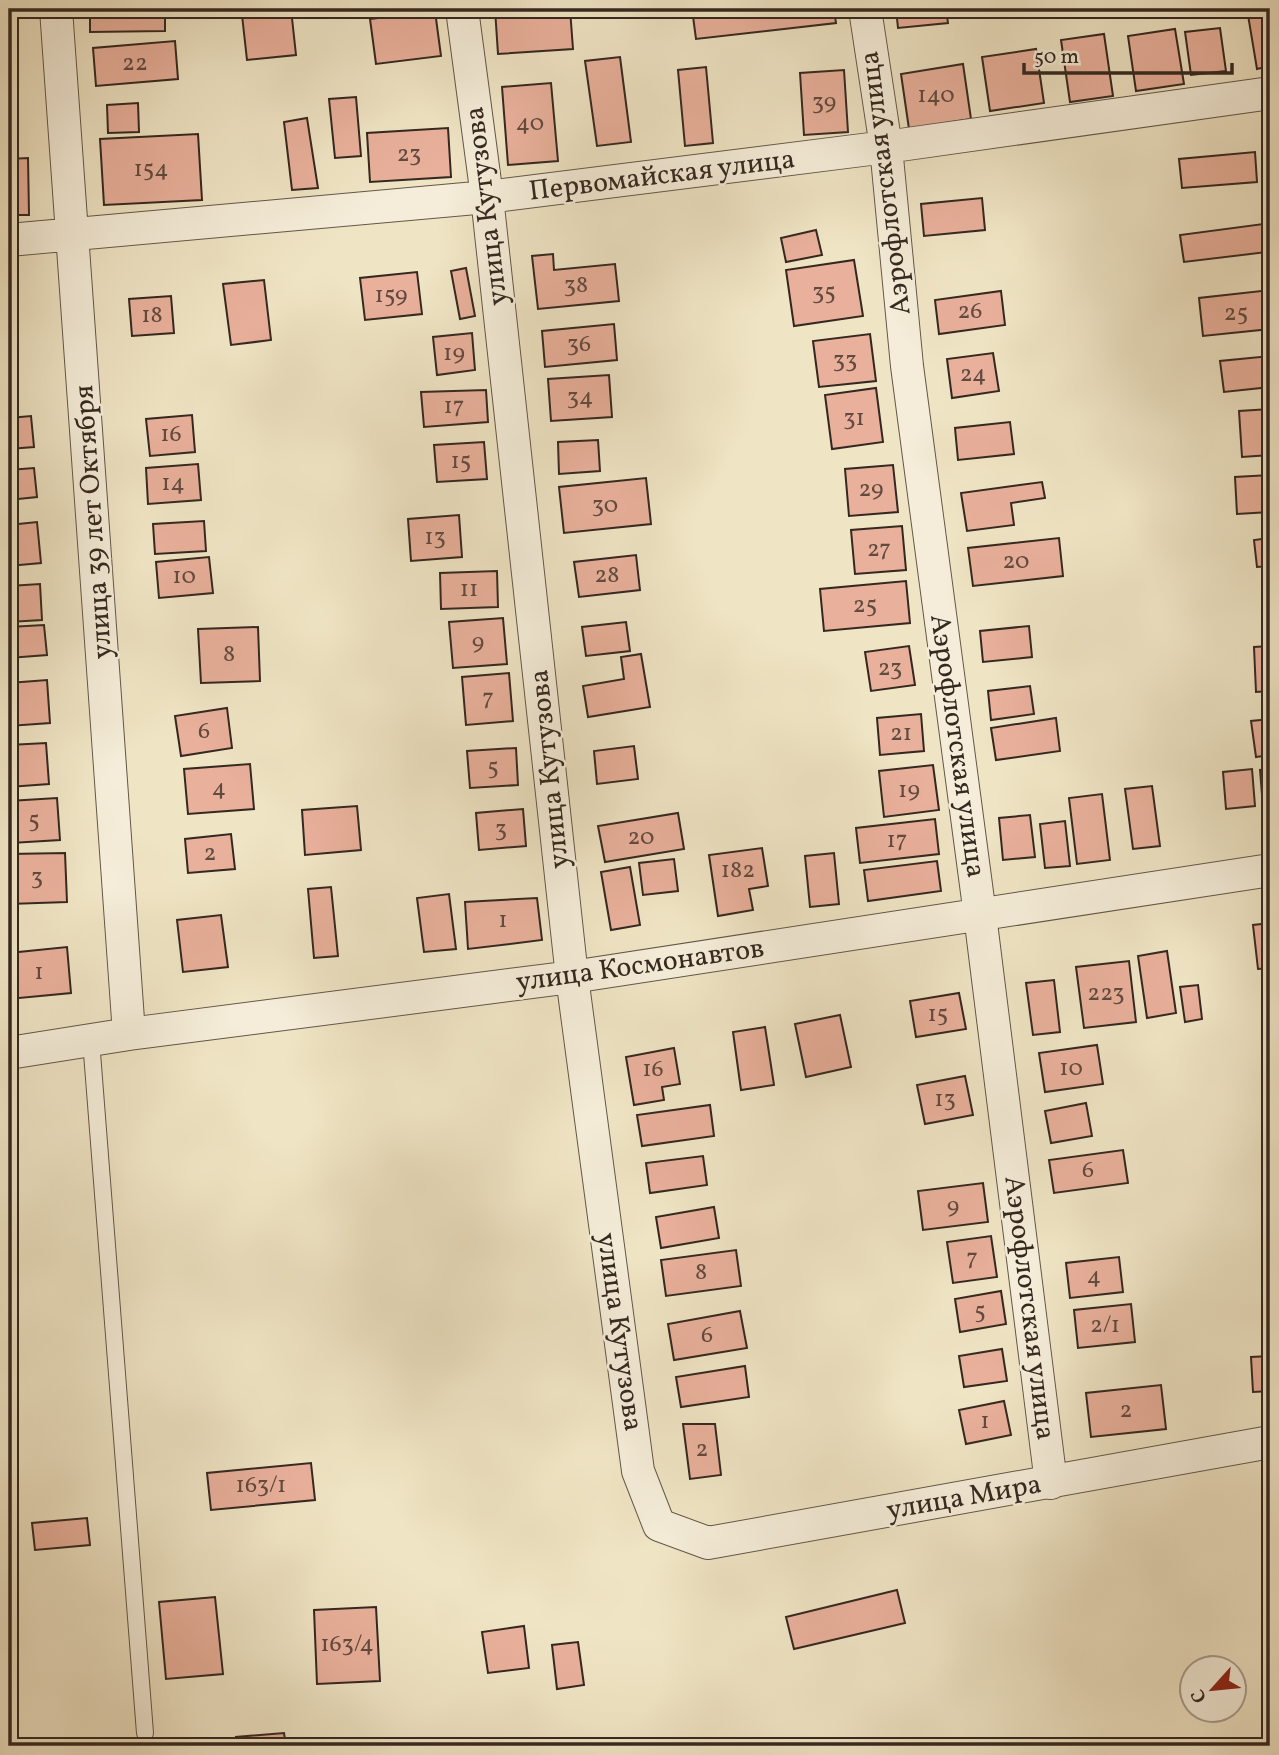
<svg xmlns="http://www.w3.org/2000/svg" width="1279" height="1755" viewBox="0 0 1279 1755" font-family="Vollkorn,serif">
<rect width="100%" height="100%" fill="#efe4c4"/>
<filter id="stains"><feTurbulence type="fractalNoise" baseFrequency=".00286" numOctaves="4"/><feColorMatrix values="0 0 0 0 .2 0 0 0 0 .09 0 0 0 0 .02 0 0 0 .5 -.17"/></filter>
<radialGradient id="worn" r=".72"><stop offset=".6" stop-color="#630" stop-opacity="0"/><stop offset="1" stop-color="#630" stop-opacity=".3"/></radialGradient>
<path fill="#e9b09b" stroke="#342820" stroke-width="2" d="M90 9H165V31L90 32Z
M291 9 296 55 247 60 242 15Z
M364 9H422L364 13Z
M495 9H570L573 49 498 54Z
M692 9H834L836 23 696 39Z
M896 9H946L948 23 898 28Z
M1247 9H1270V66L1257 69Z
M435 11 441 56 376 64 370 19Z
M1220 28 1226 71 1191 75 1185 32Z
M1175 29 1184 84 1136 91 1128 36Z
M1104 34 1113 96 1070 102 1061 40Z
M9 38 14 76H9Z
M175 41 178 79 96 86 93 48Z
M1036 49 1044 103 990 111 982 57Z
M620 57 631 142 597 146 585 61Z
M963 64 971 119 909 129 901 74Z
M706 67 713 143 685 146 678 70Z
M844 70 848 132 804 135 800 73Z
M551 83 558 161 508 165 502 87Z
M356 97 361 156 335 158 329 99Z
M138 103 139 132 108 133 107 105Z
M307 118 318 188 292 190 284 122Z
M448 128 451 177 370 182 367 133Z
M198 134 202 200 104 205 100 139Z
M1255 152 1257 182 1182 188 1179 159Z
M28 158 29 215H9V159Z
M982 198 985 230 924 236 921 204Z
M1263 224 1267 252 1184 262 1180 235Z
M816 230 822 255 786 262 781 238Z
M553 254 554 270 615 264 619 301 538 309 532 256Z
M854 260 863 316 794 326 786 270Z
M466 268 475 316 460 319 451 271Z
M417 272 422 314 365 320 360 278Z
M264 280 271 340 231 345 223 284Z
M1270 290V329L1203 336 1199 298Z
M1001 291 1005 325 939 334 935 300Z
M171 296 174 333 132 336 129 299Z
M614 324 617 360 545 367 542 331Z
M472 333 475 370 437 375 433 337Z
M870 334 876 381 819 387 813 341Z
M993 353 999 391 952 398 947 359Z
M1270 356V387L1224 392 1220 361Z
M609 375 612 417 551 421 548 379Z
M876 388 883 442 832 449 825 395Z
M486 390 488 422 424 427 421 392Z
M1270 409V455L1242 457 1239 411Z
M192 415 195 452 150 456 146 419Z
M31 416 34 447 9 449V418Z
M1010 422 1014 454 958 460 955 428Z
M598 440 600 471 559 474 558 442Z
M484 442 487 479 437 482 434 445Z
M198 464 201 500 148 504 146 468Z
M893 465 898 512 849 516 845 469Z
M34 468 37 497 9 500V470Z
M1270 475V512L1237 514 1235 477Z
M646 478 651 524 564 533 559 487Z
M1042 482 1045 498 1011 503 1014 525 967 531 961 493Z
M459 515 462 557 411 561 408 519Z
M204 521 206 551 155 554 153 524Z
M37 522 41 563 9 566V525Z
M902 526 906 570 855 574 851 530Z
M1059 538 1063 576 973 586 968 548Z
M1270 538V566L1257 567 1254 540Z
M636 555 640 590 579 597 574 562Z
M209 557 213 593 159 598 156 562Z
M497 571 498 607 441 609 440 573Z
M906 581 910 623 824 631 820 589Z
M40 584 42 620 9 622V586Z
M1264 594H1270V632H1267Z
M503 618 507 664 453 668 449 622Z
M626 622 630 651 586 656 582 627Z
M44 625 47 655 9 658V627Z
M1029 626 1032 657 983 662 980 631Z
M258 627 260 681 201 683 198 629Z
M909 646 915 685 871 691 865 652Z
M1270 646V691L1256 692 1254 647Z
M641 654 650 707 588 717 583 686 624 679 621 657Z
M509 673 513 721 466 725 462 677Z
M47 680 50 723 9 726V683Z
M1030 686 1034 714 991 720 988 691Z
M227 708 232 748 181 756 175 716Z
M921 714 924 751 880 755 877 718Z
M1056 718 1060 751 996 760 991 728Z
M1270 719V755L1256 757 1251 721Z
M46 743 49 784 9 787V745Z
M634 746 638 779 597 784 594 751Z
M516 748 518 785 470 788 467 751Z
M250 764 254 809 188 814 184 769Z
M933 765 939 810 884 817 879 771Z
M1252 769 1255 806 1226 809 1223 772Z
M1270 769V807H1263L1260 770Z
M1152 786 1160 846 1133 849 1125 789Z
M1102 794 1110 860 1077 864 1069 798Z
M57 798 60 840 11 843 9 801Z
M357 806 361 850 305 855 302 810Z
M523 809 526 846 479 850 476 813Z
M678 813 684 849 605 862 598 826Z
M1030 815 1035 857 1003 860 999 818Z
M935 819 939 854 860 863 856 828Z
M1065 821 1070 866 1045 868 1040 824Z
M231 834 235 869 188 873 185 839Z
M762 848 768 886 749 889 753 910 718 916 709 855Z
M65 853 67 902 9 904V854Z
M834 853 839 904 810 907 805 856Z
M674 859 678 891 643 895 639 863Z
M937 861 941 891 868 901 864 870Z
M630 867 640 925 611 930 601 872Z
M331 887 338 956 314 958 308 889Z
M449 894 456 949 424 952 417 898Z
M537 898 542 940 468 949 465 902Z
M221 915 228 967 183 972 177 920Z
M1270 923V968L1258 969 1253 925Z
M67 947 71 993 9 999V953Z
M1167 951 1176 1013 1147 1018 1138 956Z
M1129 961 1136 1022 1084 1028 1076 967Z
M1054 980 1060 1032 1033 1035 1026 983Z
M1198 985 1202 1019 1185 1022 1180 987Z
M959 993 966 1029 916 1037 910 1001Z
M840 1015 851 1067 806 1077 795 1024Z
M765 1027 774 1085 741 1090 733 1032Z
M1097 1045 1103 1084 1045 1092 1039 1053Z
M674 1048 680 1084 662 1087 664 1100 634 1105 626 1057Z
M965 1076 973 1115 925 1124 917 1085Z
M1086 1103 1092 1136 1051 1143 1045 1111Z
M710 1105 714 1136 642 1146 637 1115Z
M1123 1150 1128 1183 1054 1193 1049 1160Z
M703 1156 707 1185 650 1193 646 1163Z
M983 1183 988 1222 923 1230 918 1191Z
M714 1207 719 1238 661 1248 656 1217Z
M991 1236 997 1277 953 1283 947 1242Z
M736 1250 741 1286 666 1296 661 1260Z
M1119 1257 1123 1292 1070 1298 1066 1263Z
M1001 1291 1006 1324 960 1332 955 1299Z
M1131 1304 1135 1342 1078 1348 1074 1310Z
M740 1311 747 1348 674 1360 668 1324Z
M1002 1349 1007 1381 964 1387 959 1356Z
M1270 1356V1391L1253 1392 1251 1357Z
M745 1366 749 1397 681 1407 676 1377Z
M1161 1385 1166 1429 1091 1437 1086 1393Z
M1004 1401 1011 1435 966 1444 959 1410Z
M683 1424H715L721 1475 690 1479Z
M311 1463 315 1500 211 1510 207 1473Z
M87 1518 90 1545 35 1550 32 1523Z
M897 1590 905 1623 794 1649 786 1617Z
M215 1597 223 1674 166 1679 159 1602Z
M376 1607 380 1681 317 1684 314 1610Z
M524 1626 529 1668 488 1673 482 1632Z
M578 1642 584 1685 557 1689 552 1645Z
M284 1733 286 1746H237L236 1737Z"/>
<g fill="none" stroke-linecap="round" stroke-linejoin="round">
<g stroke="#635749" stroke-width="18">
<path id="lane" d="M91 1040 145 1733"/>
</g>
<g stroke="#635749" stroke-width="34">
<path id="street" d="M56 9 129 1034
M462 9 487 197 572 977 638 1471 659 1525 708 1543 1270 1442
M865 9 886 147 907 366 980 915 1051 1483
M9 240 487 197 886 147 1270 93
M9 1053 129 1034 572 977 1270 870"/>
</g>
<use href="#lane" stroke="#f5edd9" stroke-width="16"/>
<use href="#street" stroke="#f5edd9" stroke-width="32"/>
</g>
<g text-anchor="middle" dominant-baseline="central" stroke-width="5" stroke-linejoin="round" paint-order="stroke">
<g font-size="24" fill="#614a3f">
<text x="135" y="64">22</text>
<text x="936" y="96">140</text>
<text x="824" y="103">39</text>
<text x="530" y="124">40</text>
<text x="409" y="155">23</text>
<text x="151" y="170">154</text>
<text x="576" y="286">38</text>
<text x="824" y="293">35</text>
<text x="391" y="296">159</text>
<text x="970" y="312">26</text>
<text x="1236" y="314">25</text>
<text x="152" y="316">18</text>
<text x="579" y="345">36</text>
<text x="454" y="354">19</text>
<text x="845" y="361">33</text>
<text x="973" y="375">24</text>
<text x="580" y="398">34</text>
<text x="454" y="407">17</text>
<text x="854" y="419">31</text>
<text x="171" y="435">16</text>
<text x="461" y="462">15</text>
<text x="173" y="484">14</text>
<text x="871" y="490">29</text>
<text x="605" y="506">30</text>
<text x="435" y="538">13</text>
<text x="879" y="550">27</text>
<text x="1016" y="562">20</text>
<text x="607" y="576">28</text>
<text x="184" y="577">10</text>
<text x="469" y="590">11</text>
<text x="865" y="606">25</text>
<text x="478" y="643">9</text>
<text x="229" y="655">8</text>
<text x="890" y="669">23</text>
<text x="488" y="699">7</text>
<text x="204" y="732">6</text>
<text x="901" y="734">21</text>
<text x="493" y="768">5</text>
<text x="219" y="789">4</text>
<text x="909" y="791">19</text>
<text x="34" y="821">5</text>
<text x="501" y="830">3</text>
<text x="641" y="838">20</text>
<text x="897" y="841">17</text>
<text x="210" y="854">2</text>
<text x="738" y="871">182</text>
<text x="37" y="878">3</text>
<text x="503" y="921">1</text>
<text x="39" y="973">1</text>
<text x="1106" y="994">223</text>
<text x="938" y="1015">15</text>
<text x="1071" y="1069">10</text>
<text x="653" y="1070">16</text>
<text x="945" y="1100">13</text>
<text x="1088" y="1171">6</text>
<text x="953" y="1207">9</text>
<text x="972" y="1259">7</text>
<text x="701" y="1273">8</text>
<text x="1094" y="1277">4</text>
<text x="980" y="1312">5</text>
<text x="1105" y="1326">2/1</text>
<text x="707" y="1336">6</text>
<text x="1126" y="1411">2</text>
<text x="985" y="1422">1</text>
<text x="702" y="1450">2</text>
<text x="261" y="1486">163/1</text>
<text x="347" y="1645">163/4</text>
</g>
<g font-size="28" fill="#342820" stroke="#f5edd9">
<text transform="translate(662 176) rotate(-7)">Первомайская улица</text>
<text transform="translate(886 183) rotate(-97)">Аэрофлотская улица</text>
<text transform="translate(487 206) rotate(-97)">улица Кутузова</text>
<text transform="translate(94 522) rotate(-94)">улица 39 лет Октября</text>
<text transform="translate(957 746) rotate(82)">Аэрофлотская улица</text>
<text transform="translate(550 769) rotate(-96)">улица Кутузова</text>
<text transform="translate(640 966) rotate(-8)">улица Космонавтов</text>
<text transform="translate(1029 1308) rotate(83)">Аэрофлотская улица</text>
<text transform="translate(619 1332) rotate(82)">улица Кутузова</text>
<text transform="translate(964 1498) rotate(-10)">улица Мира</text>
</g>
</g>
<rect width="1279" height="1755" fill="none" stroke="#efe4c4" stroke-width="35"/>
<rect x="10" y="10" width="1258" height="1734" fill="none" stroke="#342820" stroke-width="3.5"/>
<rect x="18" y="18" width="1244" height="1720" fill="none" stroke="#342820" stroke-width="2"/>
<g transform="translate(1213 1689) rotate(243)"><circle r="33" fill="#f5edd9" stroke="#a89e8f" stroke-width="2"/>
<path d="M0-5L12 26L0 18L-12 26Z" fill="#8f2418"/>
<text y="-10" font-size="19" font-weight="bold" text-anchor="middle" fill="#342820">С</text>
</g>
<path d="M1024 63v10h208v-10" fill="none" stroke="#342820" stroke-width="3.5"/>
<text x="1034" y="63" font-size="21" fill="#342820" stroke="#f5edd9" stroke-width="5" paint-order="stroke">50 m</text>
<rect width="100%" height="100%" filter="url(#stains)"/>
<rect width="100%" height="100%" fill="url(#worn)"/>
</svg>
